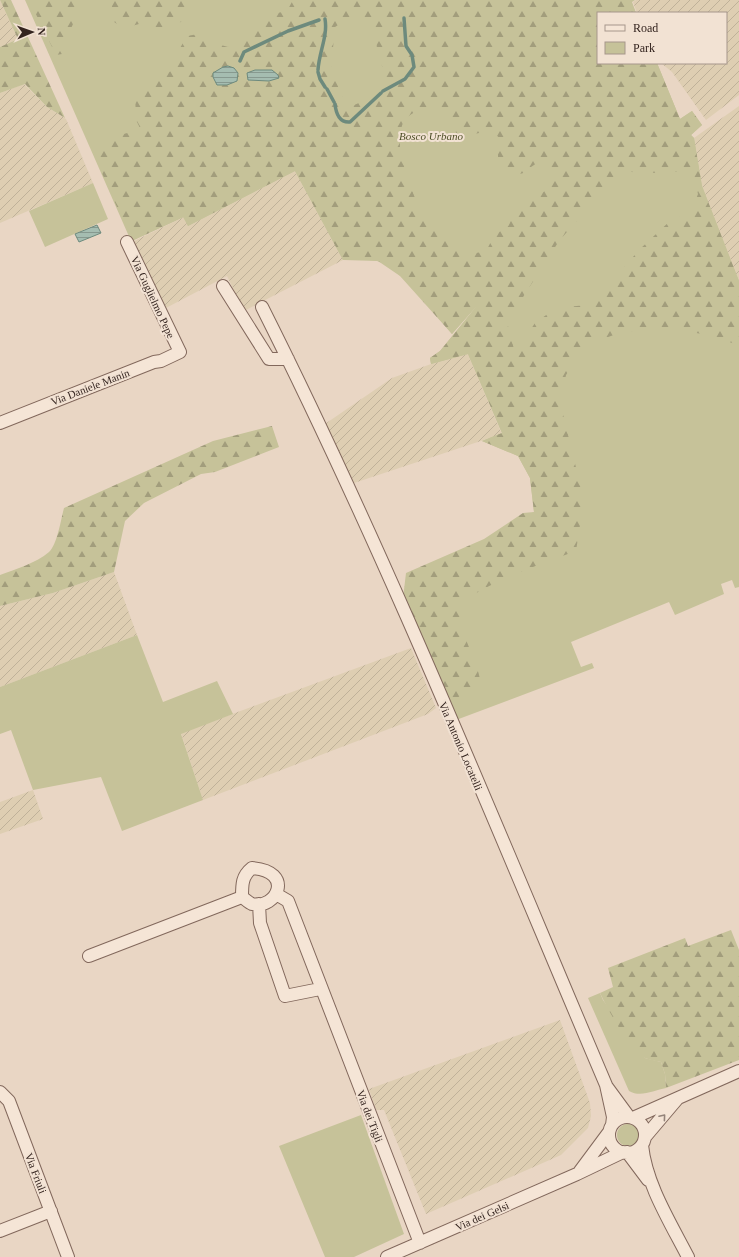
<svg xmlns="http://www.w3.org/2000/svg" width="739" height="1257" viewBox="0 0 739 1257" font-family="'Times New Roman',serif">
<defs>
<pattern id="farmland-furrows" width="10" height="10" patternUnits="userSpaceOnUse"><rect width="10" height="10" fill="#deceb2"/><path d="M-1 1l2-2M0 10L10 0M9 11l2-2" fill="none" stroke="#bfb199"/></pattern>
<pattern id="forest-firs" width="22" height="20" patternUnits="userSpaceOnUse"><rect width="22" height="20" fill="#c6c299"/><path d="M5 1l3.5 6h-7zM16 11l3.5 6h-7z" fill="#a29d7c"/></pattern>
<pattern id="water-rules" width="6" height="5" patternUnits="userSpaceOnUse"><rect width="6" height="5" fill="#a5bdb1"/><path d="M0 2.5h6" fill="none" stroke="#87998f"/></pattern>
</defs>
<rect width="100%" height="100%" fill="#e9d6c4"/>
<path fill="url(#farmland-furrows)" d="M0 0 18 39 0 47Z
M636 0H739V95L706 120 672 72 661 63H726V13H637L633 2Z
M24 84 47 107 66 119 93 183 0 223V93Z
M739 106V281L702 186 694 138Z
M295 171 343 260 244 311 227 276 164 309 132 242 184 217 188 226Z
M468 354 502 434 351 484 325 424 392 378 431 364Z
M114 572 137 635 0 687V606L53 593Z
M411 648 436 708 428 714 203 800 181 733Z
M33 790 43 819 0 834V802Z
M560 1020 590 1103 591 1116 588 1128 561 1155 426 1214 384 1110H376L369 1089Z"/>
<path fill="#c6c299" d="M25 0H635L632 2 636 13H598V63H657L680 119 692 111 702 125 691 135 694 138 702 186 739 281V587L735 588 732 580 721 584 724 594 675 615 669 602 571 642 581 667 592 663 594 668 456 720 403 598 534 512 530 478 518 456 482 441 502 433 468 354 431 364 430 358 440 351 523 249 452 334C437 316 399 266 377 261 367 259 354 260 343 260L295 171 188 226 183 217 131 241Z
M93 183 108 219 45 247 29 211Z
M137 635 163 702 217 681 233 714 181 734 203 800 122 831 101 777 33 790 11 730 0 734V687Z
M600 993 603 1000 645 1058 661 1062 665 1074 666 1088C654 1090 641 1098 629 1091L588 998Z
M361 1115 404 1234 354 1257H325L279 1146Z
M617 1135a11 11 0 1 1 22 0a11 11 0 1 1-22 0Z"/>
<path fill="url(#forest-firs)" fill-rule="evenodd" d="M0 0H11L65 118 47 107 25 84 0 93V47L18 39Z
M29 0H84L68 35 62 54 56 55Z
M112 0H193C193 17 178 24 165 32L155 30 149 21C134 25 123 32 111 19Z
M293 0H634L631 1 636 13H598V63H657L680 119 692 111 702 125 691 135 694 138 702 186 739 281V345L702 334 668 328 622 332 586 345 566 375 560 402 581 488 582 512 576 551C536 566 495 579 460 603V625L477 667 482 687 444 703 403 598 406 573 484 539 523 513 534 512 530 478 518 456 482 441 502 433 468 354 431 364 430 358 440 351 477 306 452 334 400 276 378 261 343 260 295 171 188 226 184 217 132 241 94 155C111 136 117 133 142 132L136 120 135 93 146 82 171 71 176 55 187 36 198 34 207 44 214 43 228 47 254 31 259 22 272 14 287 11ZM357 13 373 23 377 48 387 84 373 97 347 108 331 69 335 27ZM428 108C448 111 449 119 458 136 474 137 494 123 502 143L498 152V159L506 170 516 175 527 172 531 167 537 163 550 167C555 178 547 191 537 197 534 199 531 199 528 200 519 206 511 215 509 225 505 229 497 232 495 236 487 245 491 251 476 253 461 256 433 231 424 219 419 212 401 159 400 150 400 143 400 129 403 123 409 113 418 110 428 108ZM691 171 698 194 691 212 670 221 640 249 611 282 587 305 556 308 535 323 515 353 507 322 559 241 589 207 631 172 658 173Z
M272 426 279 447 215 472 201 474 144 503 125 521 114 572 53 593 0 606V575C16 569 36 563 49 552 57 545 61 519 64 508L213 441Z
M731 930 739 950V1060L666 1088 665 1074 661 1062C656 1061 650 1060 645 1058 631 1052 607 1008 600 993L613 987 608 968 685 938 688 946Z"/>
<path fill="url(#water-rules)" stroke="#6d8a7d" d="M228 66 234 68 238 73 237 81 227 85H217L213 77V73L223 67Z
M255 70H272L278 75 279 78 269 81 248 80 247 73Z
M97 225 101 233 79 242 75 234Z"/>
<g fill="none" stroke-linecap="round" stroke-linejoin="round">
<path stroke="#6d8a7d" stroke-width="3.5" d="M240 61 244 52 288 31 319 20
M318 70C319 52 328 36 325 19
M318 72 320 79 325 87
M327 89 334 102
M383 91 405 79 414 67 412 55 406 46 404 18
M335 104C336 114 340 123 350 122L381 93"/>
<g stroke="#82685c" stroke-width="14">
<path id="minor" d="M223 286 269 359H288
M262 307C389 560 495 824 606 1085L613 1117 612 1125
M0 423 154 362 161 361 180 352 127 242
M252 868C295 871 277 910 252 904 249 903 245 899 242 897 242 884 242 876 252 868Z
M276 894 288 901 420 1243
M259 904 260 923 285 996 320 989
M89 956 242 897
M607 1087 629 1117
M0 1092 9 1101 68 1257
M609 1135a18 18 0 1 1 36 0a18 18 0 1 1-36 0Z
M633 1118 739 1071
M645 1137 678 1098
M642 1145C646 1184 670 1222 688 1257
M627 1152 648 1180
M580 1171 609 1132
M0 1231 51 1211
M387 1257 577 1174 623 1152"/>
</g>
<use href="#minor" stroke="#f5e5d6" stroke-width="12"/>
</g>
<defs><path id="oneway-chevron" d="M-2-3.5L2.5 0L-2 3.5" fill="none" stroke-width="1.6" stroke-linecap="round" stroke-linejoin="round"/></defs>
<use stroke="#94847a" href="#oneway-chevron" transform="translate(663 1117) rotate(-50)"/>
<g text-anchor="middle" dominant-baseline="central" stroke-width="4" stroke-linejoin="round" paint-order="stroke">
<g font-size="11" font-style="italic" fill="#4d4e27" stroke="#f2e2d3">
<text x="431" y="136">Bosco Urbano</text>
</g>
<g font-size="11" fill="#34241f" stroke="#f2e2d3">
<text transform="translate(153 297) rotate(65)">Via Guglielmo Pepe</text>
<text transform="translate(90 387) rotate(-21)">Via Daniele Manin</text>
<text transform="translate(461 746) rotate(67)">Via Antonio Locatelli</text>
<text transform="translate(370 1116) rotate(69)">Via dei Tigli</text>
<text transform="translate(36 1173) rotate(69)">Via Friuli</text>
<text transform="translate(482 1216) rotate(-24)">Via dei Gelsi</text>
</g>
</g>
<rect x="597" y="12" width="130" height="52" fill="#f2e2d3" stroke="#a6968b"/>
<rect x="605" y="25" width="20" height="6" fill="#f5e5d6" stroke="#a6968b"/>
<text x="633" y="32" font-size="12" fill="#34241f">Road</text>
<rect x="605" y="42" width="20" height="12" fill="#c6c299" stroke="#a6968b"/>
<text x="633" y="52" font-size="12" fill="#34241f">Park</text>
<g transform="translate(32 32) rotate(88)" stroke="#f2e2d3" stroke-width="3" paint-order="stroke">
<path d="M0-3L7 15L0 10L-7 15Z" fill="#34241f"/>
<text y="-6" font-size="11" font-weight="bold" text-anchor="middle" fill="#34241f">N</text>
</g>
</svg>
